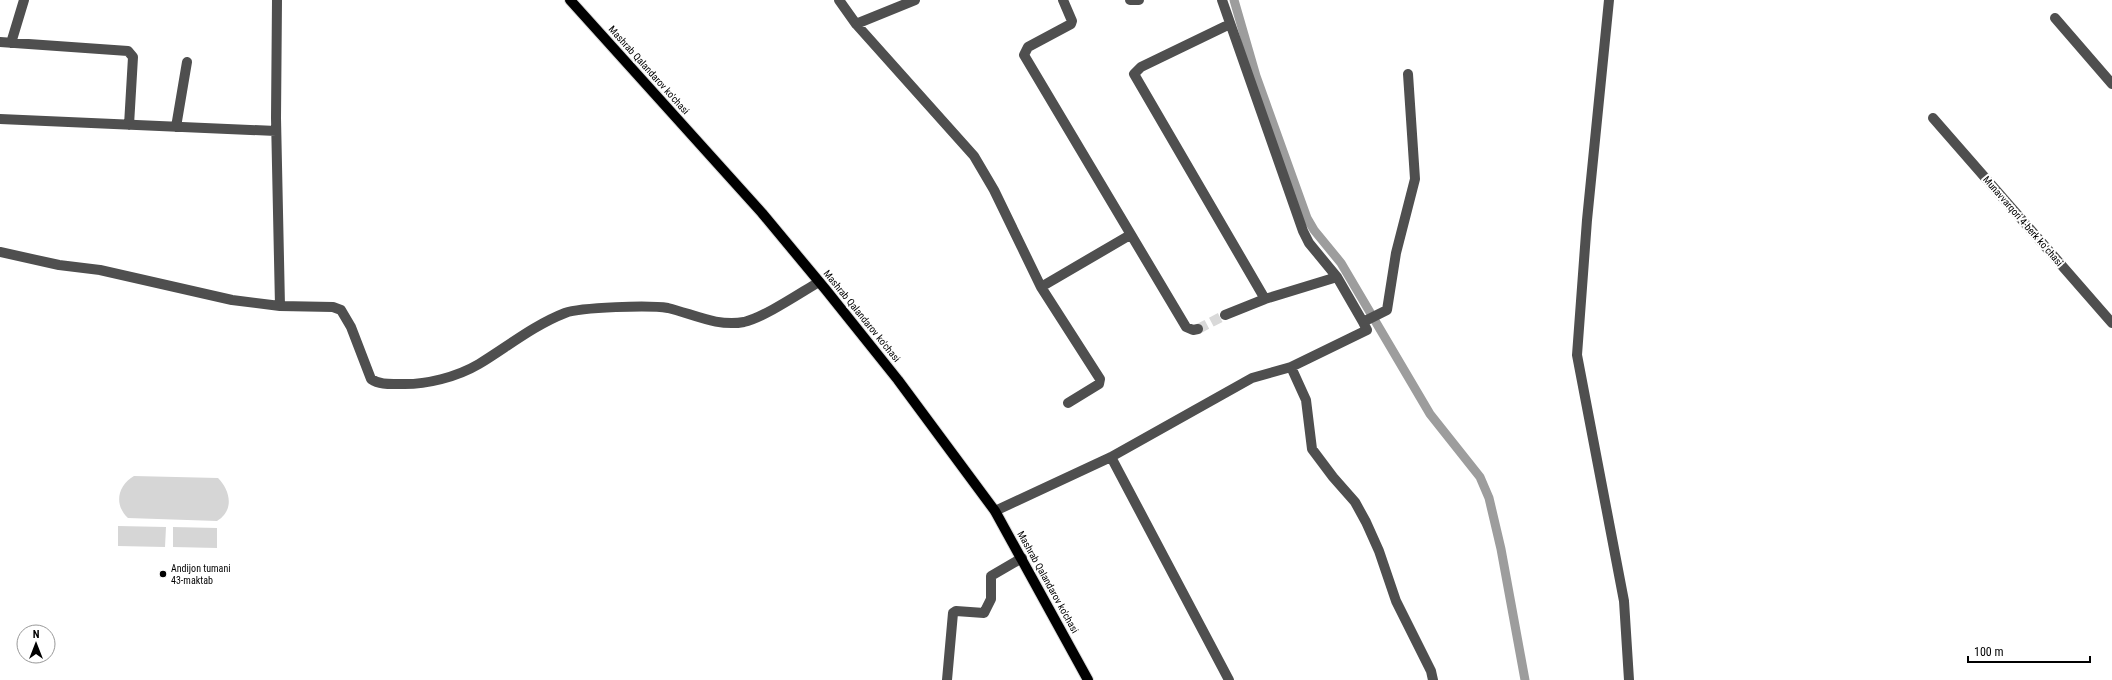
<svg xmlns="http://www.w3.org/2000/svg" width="2112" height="680" viewBox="0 0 2112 680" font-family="'Roboto Condensed',sans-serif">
<rect width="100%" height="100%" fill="#fff"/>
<path fill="#d6d6d6" d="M134 476 218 478C230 490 235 510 217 521L128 518C114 505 117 486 134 476Z
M118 526 166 527 165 547 118 546Z
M173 527 217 528V548L173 547Z"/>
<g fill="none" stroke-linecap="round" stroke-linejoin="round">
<path stroke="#9d9d9d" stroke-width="9" d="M1234 0 1256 76 1307 218 1314 230 1341 263 1430 414 1480 477 1489 498 1501 549 1525 680"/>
<path stroke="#d9d9d9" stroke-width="10" stroke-dasharray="10 5" stroke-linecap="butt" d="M1198 329 1225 315"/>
<g stroke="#dbdbdb" stroke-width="12">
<path id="major" d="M570 0 762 213 826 290 898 380 995 511 1088 680"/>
</g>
<path stroke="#4f4f4f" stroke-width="10" d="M277 0 276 118 280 306
M839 0 856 24 974 156 994 190 1041 287 1100 379 1099 384 1068 403
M1063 0 1072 21 1071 24 1028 47 1024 55 1186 327 1193 330 1198 329
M1130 0H1139
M1222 0 1303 231 1309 243 1337 277 1363 322 1387 310 1396 253 1415 179 1408 74
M1609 0 1587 220 1577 355 1624 601 1629 680
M2055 18 2112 84
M856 24 915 0
M1230 24 1141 67 1134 74 1265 299
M0 42 128 51 133 57 129 125
M11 43 24 0
M1933 118 2112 323
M0 119 276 131
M176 127 187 62
M0 252 59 265 100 270 232 300 280 306 333 307 341 310 351 327 371 379C380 385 390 384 400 384 426 385 457 377 479 364 507 347 534 325 565 313 581 307 650 305 668 308 693 314 717 327 744 322 765 317 800 293 819 282
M1041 287 1130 235
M1225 315 1265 299 1337 277
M1291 367 1306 400 1312 449 1333 477 1355 502 1366 522 1379 551 1396 601 1431 671 1433 680
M1111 457 1229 680
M995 511 1111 457 1252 378 1291 367 1367 330 1363 322
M947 680 953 613 956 611 984 613 991 599V576L1022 558"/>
<use href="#major" stroke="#000" stroke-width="10"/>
</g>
<circle fill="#000" stroke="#fff" stroke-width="1.5" cx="163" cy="574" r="4"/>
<g text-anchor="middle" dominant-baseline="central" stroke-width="4" stroke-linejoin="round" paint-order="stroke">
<g font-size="10" fill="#000" stroke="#fff">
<text transform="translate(649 70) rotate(48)">Mashrab Qalandarov ko'chasi</text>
<text transform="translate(2023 221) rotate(49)">Munavvarqori 4-berk koʻchasi</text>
<text transform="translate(862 316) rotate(51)">Mashrab Qalandarov ko'chasi</text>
<text transform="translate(1048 582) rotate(61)">Mashrab Qalandarov ko'chasi</text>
</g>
<g font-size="10" fill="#000" stroke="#fff" text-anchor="start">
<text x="171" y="568">Andijon tumani<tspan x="171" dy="12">43-maktab</tspan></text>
</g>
</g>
<g transform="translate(36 644)"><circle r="19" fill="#ffffff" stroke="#999999"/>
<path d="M0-3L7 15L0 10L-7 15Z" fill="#000000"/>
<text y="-6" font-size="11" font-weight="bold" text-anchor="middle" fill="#000000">N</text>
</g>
<path d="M1968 656v6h122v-6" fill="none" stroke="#000000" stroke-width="2"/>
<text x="1974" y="656" font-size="12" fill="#000000" stroke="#ffffff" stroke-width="3" paint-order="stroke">100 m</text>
</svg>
